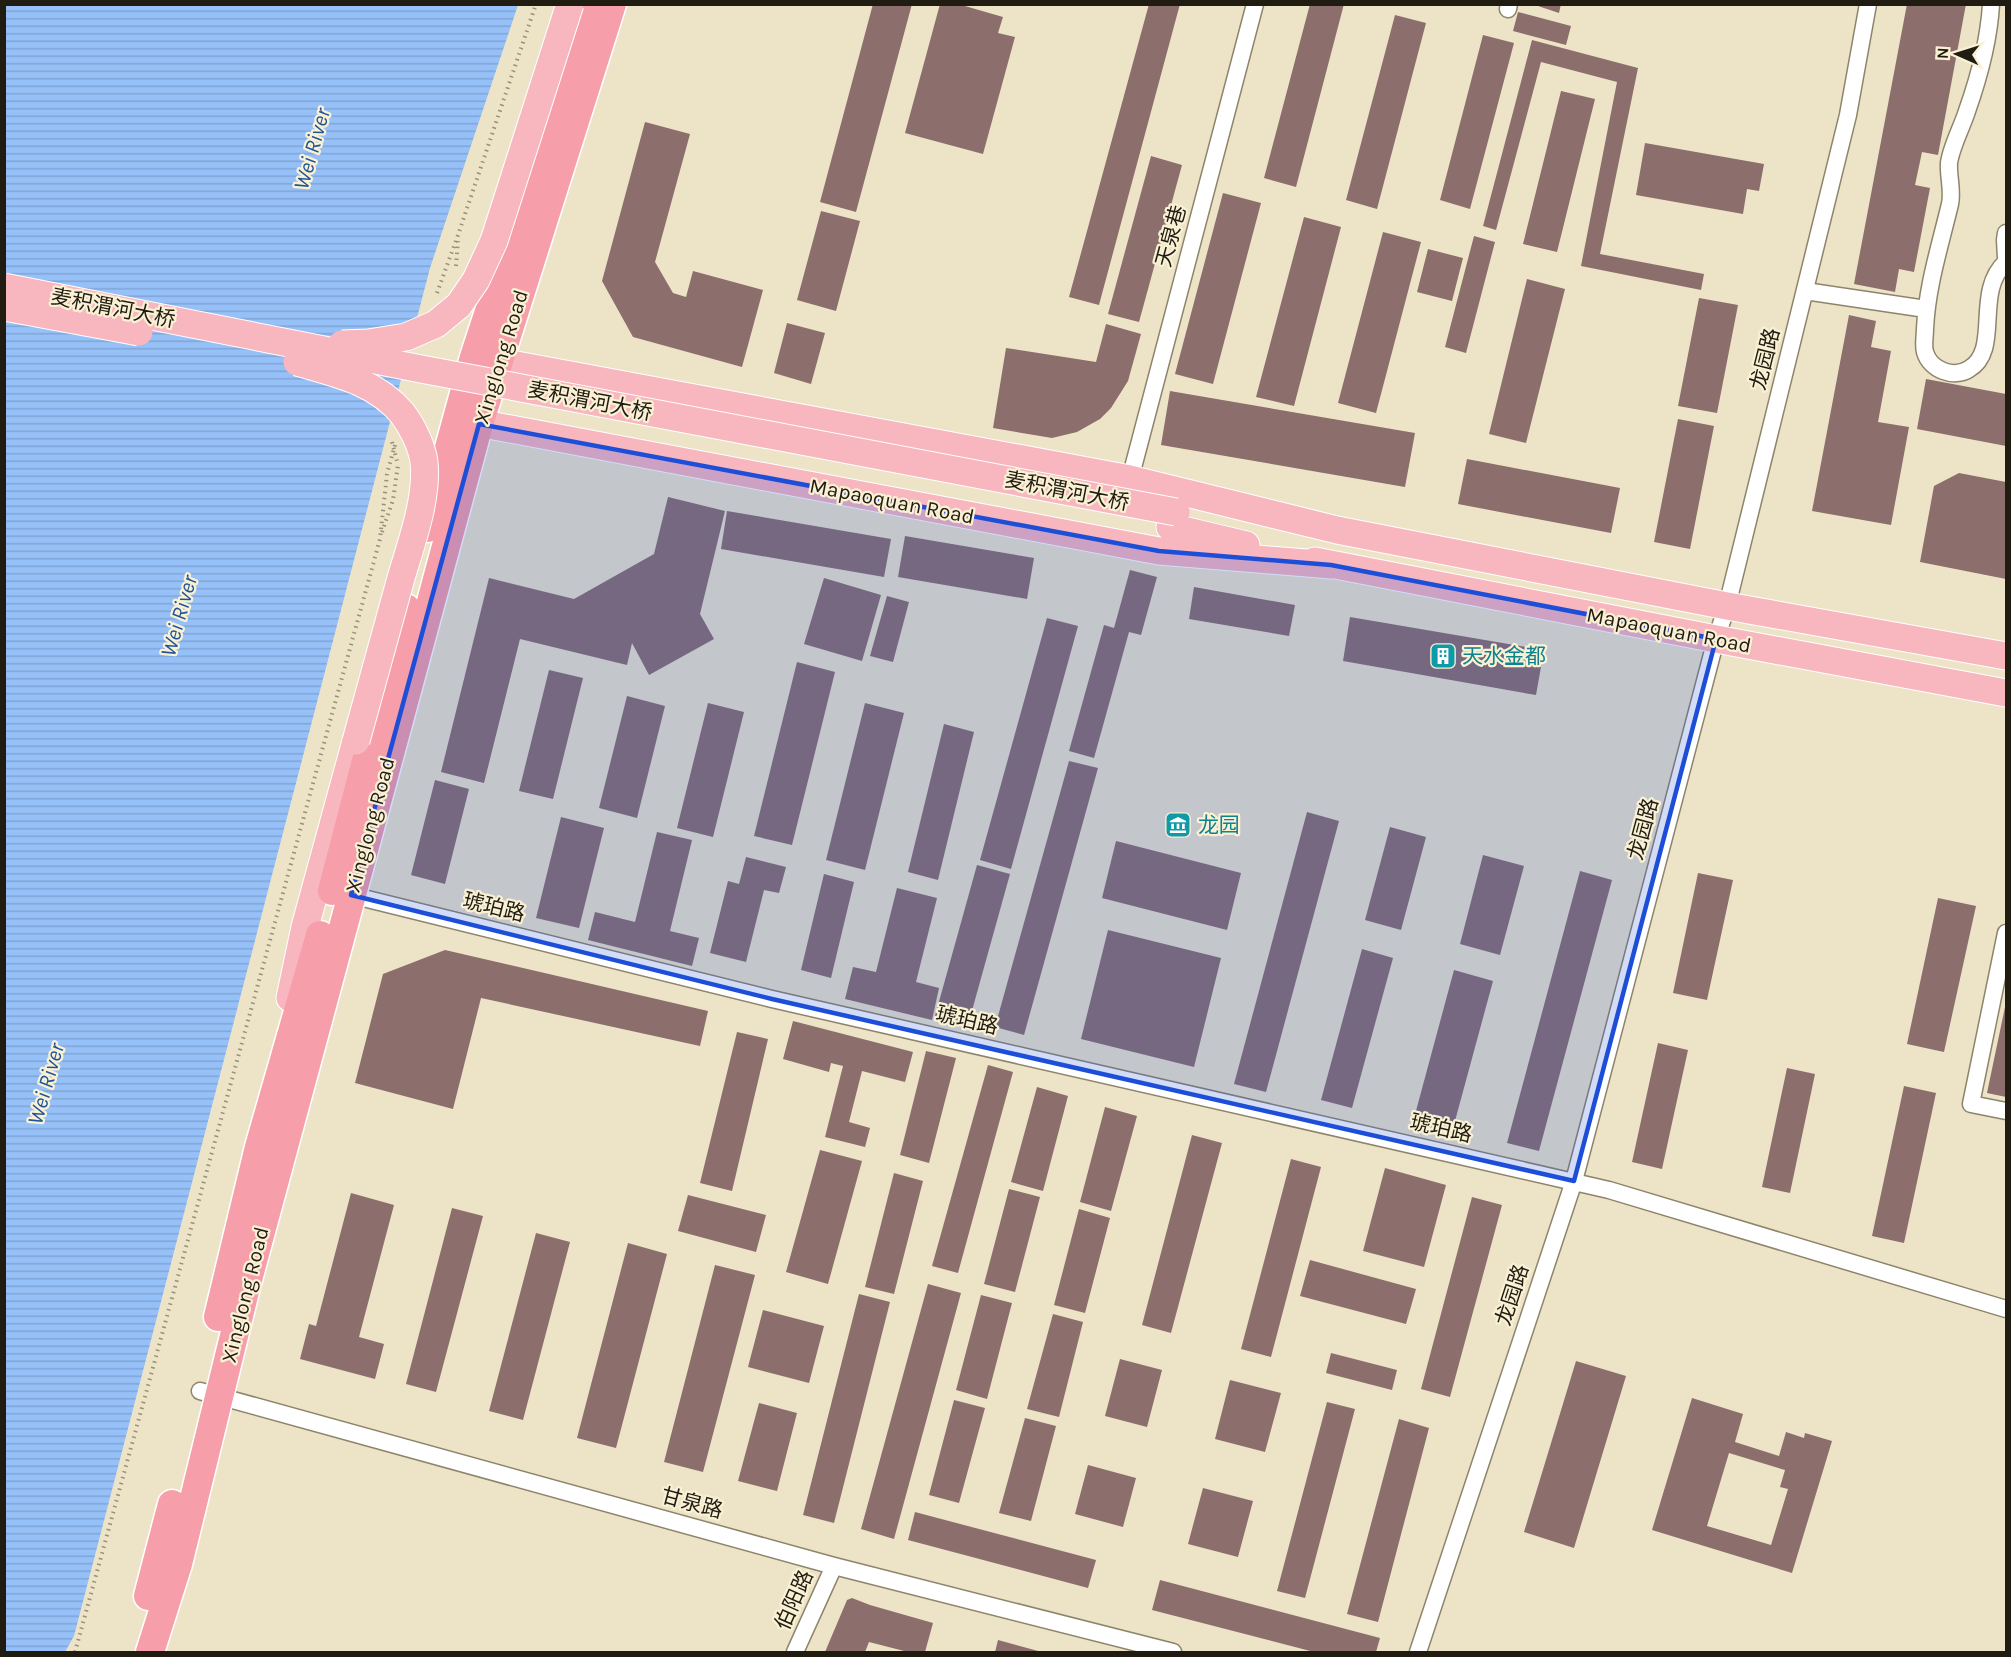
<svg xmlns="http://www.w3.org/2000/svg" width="2011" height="1657" viewBox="0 0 2011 1657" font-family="Karla,'Noto Sans SC',sans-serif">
<defs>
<pattern id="water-rules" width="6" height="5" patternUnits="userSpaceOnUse" patternTransform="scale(1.5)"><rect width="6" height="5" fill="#96c0f8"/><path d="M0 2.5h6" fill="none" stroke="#81a4d4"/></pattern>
</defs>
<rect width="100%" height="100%" fill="#ede4c8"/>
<path fill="url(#water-rules)" d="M5 5H518L430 268 74 1636 65 1652H5Z"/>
<path fill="#8c6e6c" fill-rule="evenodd" d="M873 4H912L856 212 820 202Z
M940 4H958L1003 17 998 33 1015 37 983 154 905 133Z
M1149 4H1180L1099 305 1069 297Z
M1310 4H1344L1296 187 1264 178Z
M1532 4H1561L1559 13Z
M1907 4H1966L1938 155 1922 152 1915 185 1930 188 1914 272 1899 269 1895 292 1854 284Z
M1518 12 1571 26 1566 45 1513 31Z
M1395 15 1426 23 1377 209 1346 200Z
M1483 35 1514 43 1470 209 1440 200Z
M1532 40 1638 68 1600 254 1704 274 1701 290 1581 266 1617 82 1541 62 1496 230 1483 226Z
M1561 91 1595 99 1557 252 1523 244Z
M645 122 690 134 655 262 673 293 686 297 693 271 763 290 742 367 633 337 602 281Z
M1645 143 1764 164 1759 191 1747 189 1743 214 1636 195Z
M1151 156 1182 165 1139 322 1108 314Z
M1223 193 1261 203 1213 384 1175 374Z
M821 211 860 221 836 311 797 300Z
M1304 217 1341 227 1294 406 1256 397Z
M1383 232 1421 242 1376 413 1338 403Z
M1474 236 1495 242 1466 353 1445 347Z
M1428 249 1463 258 1452 301 1417 292Z
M1527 279 1565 289 1526 443 1489 434Z
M1699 298 1738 305 1717 413 1678 406Z
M1849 315 1876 321 1871 347 1891 351 1878 422 1909 427 1891 525 1812 511Z
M787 323 825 333 811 384 774 373Z
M1106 324 1141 334 1128 381 1111 408 1100 419 1077 432 1052 438 993 428 1006 348 1096 362Z
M1926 379 2006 394V446L1917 429Z
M1170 391 1415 433 1405 487 1161 445Z
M1678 419 1714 426 1690 549 1654 542Z
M1467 459 1620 488 1611 533 1458 504Z
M1959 473 2006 482V579L1920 562 1934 486Z
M668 497 725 511 700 614 714 639 649 675 632 643 627 665 520 639 484 783 441 772 489 578 574 599 654 554Z
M727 511 891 539 884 577 721 549Z
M905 536 1034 558 1027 599 898 577Z
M1130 570 1157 577 1141 635 1129 632 1094 758 1069 751 1104 625 1114 628Z
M824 578 881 595 862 661 804 644Z
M1194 587 1295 605 1289 636 1189 619Z
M887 596 909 602 893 662 870 656Z
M1350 617 1544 650 1536 695 1343 661Z
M1047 618 1078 626 1011 869 980 860Z
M797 662 835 672 792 845 754 836Z
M549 670 583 678 553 799 519 791Z
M627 696 665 706 637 818 599 808Z
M708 703 744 712 713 837 677 828Z
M865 703 904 713 865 870 826 860Z
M944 724 974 732 938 880 908 872Z
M1069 761 1098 768 1024 1035 995 1027Z
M435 780 469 789 445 884 411 875Z
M1307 812 1339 821 1266 1092 1234 1084Z
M561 817 604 828 579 928 536 918Z
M1390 827 1426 837 1401 930 1365 920Z
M657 832 692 840 670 931 699 938 692 966 588 940 595 912 635 922Z
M1116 841 1241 873 1227 930 1102 898Z
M1483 855 1524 866 1500 955 1460 944Z
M746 857 786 867 779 893 764 890 746 962 710 953 728 881 739 884Z
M977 865 1010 874 968 1025 935 1016Z
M1580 871 1612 880 1539 1151 1507 1143Z
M1698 873 1733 880 1707 1000 1673 993Z
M824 874 854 882 831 978 801 970Z
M897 888 937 898 916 982 939 988 932 1020 845 999 853 967 876 972Z
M1938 898 1976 906 1944 1052 1907 1044Z
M1108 930 1221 958 1194 1067 1081 1039Z
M1362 949 1393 958 1352 1108 1321 1100Z
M445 950 708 1011 700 1046 481 998 453 1109 355 1083 383 974Z
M1454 970 1493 981 1452 1132 1413 1122Z
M2005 1007H2006V1097L1987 1093Z
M793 1021 913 1052 905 1082 862 1071 849 1122 870 1128 865 1147 825 1137 843 1066 831 1063 829 1072 783 1059Z
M737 1032 768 1039 732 1191 700 1183Z
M1658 1043 1688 1050 1662 1169 1632 1162Z
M926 1051 956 1058 929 1163 900 1155Z
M988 1065 1013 1072 958 1273 932 1266Z
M1787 1068 1815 1074 1790 1193 1762 1187Z
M1904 1086 1936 1093 1904 1243 1872 1236Z
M1037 1087 1068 1096 1043 1191 1011 1182Z
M1105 1107 1137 1116 1111 1211 1080 1202Z
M1192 1135 1222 1143 1171 1333 1142 1325Z
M820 1150 862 1161 828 1284 786 1272Z
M1291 1159 1321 1167 1271 1357 1241 1349Z
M1385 1168 1446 1185 1424 1267 1363 1251Z
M894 1173 923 1181 894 1294 865 1287Z
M1009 1189 1040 1197 1015 1292 984 1284Z
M351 1193 394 1205 359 1337 384 1344 375 1379 300 1359 309 1324 316 1326Z
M688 1195 766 1215 756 1252 678 1231Z
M1472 1197 1502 1205 1450 1397 1421 1389Z
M452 1208 483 1216 436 1392 406 1384Z
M1079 1209 1110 1218 1085 1313 1054 1305Z
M536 1233 570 1242 523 1420 489 1411Z
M628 1243 667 1254 616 1448 577 1438Z
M1310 1260 1416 1289 1406 1324 1300 1296Z
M715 1265 755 1275 703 1472 664 1462Z
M928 1284 961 1293 894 1539 861 1529Z
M859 1294 890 1302 834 1523 803 1515Z
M981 1295 1012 1303 987 1399 956 1390Z
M763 1310 824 1326 809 1383 748 1367Z
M1053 1314 1083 1322 1059 1417 1027 1409Z
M1331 1353 1397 1370 1392 1390 1326 1373Z
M1120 1359 1162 1370 1147 1427 1105 1416Z
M1576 1361 1626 1376 1574 1548 1524 1532Z
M1230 1380 1281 1393 1265 1452 1215 1439Z
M1692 1398 1743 1414 1735 1442 1779 1456 1786 1432 1804 1438 1805 1433 1832 1441 1792 1573 1652 1530ZM1729 1453 1785 1470 1780 1487 1788 1489 1771 1545 1707 1526Z
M954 1400 985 1408 959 1503 929 1495Z
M1327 1402 1355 1409 1305 1598 1277 1591Z
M759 1403 797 1413 777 1491 738 1481Z
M1025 1418 1056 1426 1031 1521 999 1513Z
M1399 1419 1429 1428 1378 1622 1347 1614Z
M1088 1465 1136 1478 1123 1527 1075 1514Z
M1203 1488 1253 1501 1238 1557 1188 1544Z
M915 1512 1096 1560 1088 1588 908 1540Z
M1160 1580 1380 1638 1376 1652H1314L1152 1610Z
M852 1598 870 1605 933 1623 925 1652H908L869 1642 865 1652H825L847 1600Z
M998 1640 1042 1652H995Z"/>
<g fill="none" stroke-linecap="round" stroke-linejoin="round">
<g stroke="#8d846b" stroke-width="19">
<path id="minor" d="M1991 4C1989 40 1979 77 1967 111 1962 127 1951 147 1949 163 1948 176 1953 191 1950 204 1940 246 1927 286 1925 329 1925 336 1923 345 1925 352 1930 370 1954 379 1969 369 2002 350 1973 292 2006 262
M1508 9 1509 4
M2006 233 2005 240 2006 258
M1805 291 1926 309
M1130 479 1255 4
M351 895 772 999 1609 1190 2006 1309
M2006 933 1971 1104 2006 1111
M200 1391 834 1566 1173 1652
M795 1652 834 1566
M1418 1652 1574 1181 1716 639 1727 606 1848 115 1868 4"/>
</g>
<g stroke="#fff" stroke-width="29">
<path id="primary" d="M478 358 1130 479 1337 530 1727 606 2006 656
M457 419 1159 551 1331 565
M1170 527 1246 545
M1315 561 1716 639 2006 693
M290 998 305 927 356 741"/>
</g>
<g stroke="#fff" stroke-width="31">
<path id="trunk" d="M427 528 474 357 590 4
M332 891 406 608
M218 1317 259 1147 320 935
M148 1596 172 1504
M150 1652 178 1564 246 1287 479 424 612 4"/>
</g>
<path stroke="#97907b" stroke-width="4" stroke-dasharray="1.5 4.5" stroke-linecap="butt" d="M456 266 458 241
M437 293 458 235 536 4
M382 532 393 500 398 465
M75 1652 380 539 387 474 395 445"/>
<use href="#minor" stroke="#fff" stroke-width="16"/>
<use href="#primary" stroke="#f8b6bf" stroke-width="27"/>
<use href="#trunk" stroke="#f69eaa" stroke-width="28"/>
<g stroke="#fff" stroke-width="29" stroke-linecap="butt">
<path id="primary-bridge" d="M4 287 421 369 1176 512
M4 307 139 332
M342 344 368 343 406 337 436 324 459 305 476 280 494 241 570 4
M297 362C335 373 375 381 402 413 412 426 422 446 424 462 428 498 411 544 401 578 386 633 371 687 356 741"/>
</g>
<path stroke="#97907b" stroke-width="4" stroke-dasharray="1.5 4.5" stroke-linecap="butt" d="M392 442 398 465"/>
<use href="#primary-bridge" stroke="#f8b6bf" stroke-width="27"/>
</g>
<path fill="#1d4ed8" fill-opacity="0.2" stroke="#1d4ed8" stroke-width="4.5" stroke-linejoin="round" d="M479 424 1159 551 1331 565 1716 639 1574 1181 772 999 351 895Z"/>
<defs>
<g id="building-square" transform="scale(1.35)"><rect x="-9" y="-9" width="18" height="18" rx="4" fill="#0f9aa8" stroke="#faf1d5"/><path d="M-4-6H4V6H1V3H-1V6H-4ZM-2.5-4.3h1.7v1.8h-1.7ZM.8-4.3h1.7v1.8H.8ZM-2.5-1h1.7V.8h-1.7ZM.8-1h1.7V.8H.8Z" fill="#fff"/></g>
<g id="museum-square" transform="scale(1.35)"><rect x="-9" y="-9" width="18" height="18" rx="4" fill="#0f9aa8" stroke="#faf1d5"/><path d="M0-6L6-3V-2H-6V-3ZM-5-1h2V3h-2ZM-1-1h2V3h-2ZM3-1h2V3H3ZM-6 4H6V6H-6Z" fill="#fff"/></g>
</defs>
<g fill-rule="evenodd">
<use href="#building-square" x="1443" y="656"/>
<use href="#museum-square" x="1178" y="825"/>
</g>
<g text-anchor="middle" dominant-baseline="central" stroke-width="4.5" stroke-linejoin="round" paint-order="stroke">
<g font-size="21" fill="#201c12" stroke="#faf1d5">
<text transform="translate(1171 236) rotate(-75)">天泉巷</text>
<text transform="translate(113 308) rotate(11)">麦积渭河大桥</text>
<text transform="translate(501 357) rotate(-73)">Xinglong Road</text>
<text transform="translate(1765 359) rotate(-76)">龙园路</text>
<text transform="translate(590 401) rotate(11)">麦积渭河大桥</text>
<text transform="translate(1067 491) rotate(11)">麦积渭河大桥</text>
<text transform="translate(892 501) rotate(11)">Mapaoquan Road</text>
<text transform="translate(1669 630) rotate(11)">Mapaoquan Road</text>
<text transform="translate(370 825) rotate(-75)">Xinglong Road</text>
<text transform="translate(1643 829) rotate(-75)">龙园路</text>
<text transform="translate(494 907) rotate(14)">琥珀路</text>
<text transform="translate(967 1020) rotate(13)">琥珀路</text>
<text transform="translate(1441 1128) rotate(13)">琥珀路</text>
<text transform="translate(245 1295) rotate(-76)">Xinglong Road</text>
<text transform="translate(1512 1295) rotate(-72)">龙园路</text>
<text transform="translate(692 1503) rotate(15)">甘泉路</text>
<text transform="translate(794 1600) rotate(-66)">伯阳路</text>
</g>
<g font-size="21" fill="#0d838f" stroke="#faf1d5" text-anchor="start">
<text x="1462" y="656">天水金都</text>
<text x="1198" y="825">龙园</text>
</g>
<g font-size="22" font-style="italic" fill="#1f5597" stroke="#faf1d5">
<text transform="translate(312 149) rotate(-74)">Wei River</text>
<text transform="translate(179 616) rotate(-74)">Wei River</text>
<text transform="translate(46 1084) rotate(-74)">Wei River</text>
</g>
</g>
<rect width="2011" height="1657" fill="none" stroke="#201c12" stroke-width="12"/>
<g transform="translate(1957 54) rotate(273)" stroke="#faf1d5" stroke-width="4.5" paint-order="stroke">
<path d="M0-4.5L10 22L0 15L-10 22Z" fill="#201c12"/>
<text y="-9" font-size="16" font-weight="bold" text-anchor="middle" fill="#201c12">N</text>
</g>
</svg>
